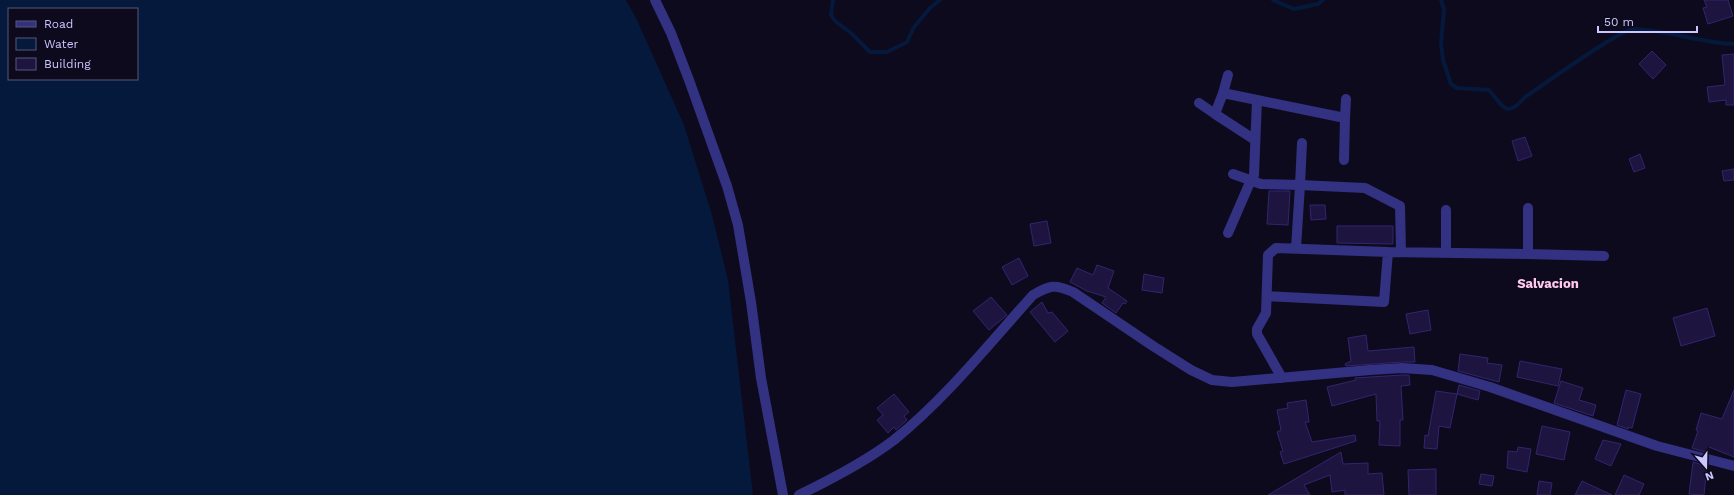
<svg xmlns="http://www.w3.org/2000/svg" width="1734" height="495" viewBox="0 0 1734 495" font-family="'Work Sans',sans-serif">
<rect width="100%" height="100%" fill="#0d0a1e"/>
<path fill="#05193c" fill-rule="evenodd" d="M0 0H626L637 20 684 125 712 215 728 280 753 495H0ZM9 9H137V79H9Z"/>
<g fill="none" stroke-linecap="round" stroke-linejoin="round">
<path stroke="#05193c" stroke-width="4" d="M833 0 831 15 835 21 851 33 870 52H887L907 42 914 27 930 8 940 0
M1273 0 1294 9 1318 4 1323 0
M1441 0 1444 9 1441 44 1443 60 1451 84 1457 88 1489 90C1504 107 1506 119 1525 97 1542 86 1620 29 1634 29 1668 30 1700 43 1734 44"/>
</g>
<path fill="#1d1540" stroke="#32256e" d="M1704 0H1728L1733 16 1708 24 1703 8 1707 7Z
M1652 51 1666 65 1653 79 1639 64Z
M1734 54V105H1726V100L1709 102 1707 87 1725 85 1722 55Z
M1525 137 1532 156 1518 161 1512 141Z
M1640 154 1645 168 1634 172 1629 159Z
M1734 169V180L1724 181 1722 171Z
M1269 191H1290L1288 225 1267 224Z
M1310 205H1325L1326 219 1311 220Z
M1047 221 1051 243 1034 246 1030 224Z
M1337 226H1393V244L1337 243Z
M1019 258 1028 276 1012 285 1002 267Z
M1097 265 1114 271 1108 288 1127 301 1125 304 1123 303 1116 313 1102 303 1106 297 1087 291 1070 282 1077 268 1093 275Z
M1144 274 1164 278 1162 293 1142 290Z
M991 297 1007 315 989 330 973 311Z
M1042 302 1048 313 1052 312 1068 331 1055 342 1030 312Z
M1707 308 1715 336 1681 346 1673 318Z
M1428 310 1431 330 1410 334 1406 314Z
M1366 335 1368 351 1414 347 1415 362H1402L1346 366 1345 364 1351 361 1348 338Z
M1460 354 1488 358 1487 363 1502 365 1499 382 1458 371Z
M1520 361 1562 369 1558 386 1517 377Z
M1402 375H1409L1410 385 1401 386 1403 420H1400V446L1379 445 1380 421H1377L1376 394 1332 406 1327 387 1356 380 1355 378Z
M1561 381 1583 388 1579 400 1596 405 1593 416 1554 403Z
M1459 385 1480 391 1478 400 1457 394Z
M1626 390 1641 394 1632 428 1628 427V429L1617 425Z
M1734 390V457L1709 447 1708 453 1692 448 1698 431 1696 430 1701 413 1722 419Z
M1436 391 1457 394 1450 428 1439 426 1437 449 1424 448 1425 435 1428 436Z
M894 394 909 412 904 416 907 420 896 430 894 427 888 433 877 420 883 415 877 408Z
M1306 400 1309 422H1305L1312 442 1355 435 1356 441 1284 464 1280 452 1283 451 1277 432 1281 430 1277 410 1288 408 1287 403Z
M1542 426 1570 432 1564 460 1536 454Z
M1603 440 1621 444 1611 466 1595 459Z
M1518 447 1531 449 1527 472 1507 468 1508 451 1517 452Z
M1341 452 1343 464 1368 463V474L1382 473 1384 495H1345V490L1332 492 1330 475 1304 485 1310 495H1268Z
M1693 462 1707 466 1704 495 1689 494Z
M1436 469V495H1409L1408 470Z
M1481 474 1494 476 1492 486 1479 484Z
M1624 475 1644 484 1639 495H1615Z
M1539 481 1552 483 1550 495H1537Z
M1582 481 1612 495H1575Z"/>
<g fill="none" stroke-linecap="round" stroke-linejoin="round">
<path stroke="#333181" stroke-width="10" d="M655 0 671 33 689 80 727 186 738 225 751 302 761 378 783 495
M1223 93 1228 75
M1199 103 1215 114
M1345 118 1346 99
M1255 140 1215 114 1223 93 1257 100
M1302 143 1300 185 1365 188 1400 206 1401 252
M1233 174 1261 184 1300 185 1296 248
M1528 208V254
M1446 210V253
M1228 233 1251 180 1254 175 1257 100 1345 118 1344 160
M1267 296 1384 302 1388 252
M1282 378 1257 334V329L1266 313 1268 255 1276 248 1388 252 1528 254 1604 256
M799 495C832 479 865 462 894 440 946 398 989 344 1033 295 1050 285 1055 284 1073 292L1153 346 1191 370 1212 380 1232 382 1370 370 1402 368 1432 370 1490 387 1657 446 1734 466"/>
</g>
<g text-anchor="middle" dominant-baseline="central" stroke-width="3" stroke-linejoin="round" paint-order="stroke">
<g font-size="13" font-weight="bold" fill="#ffc9ec" stroke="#0d0a1e">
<text x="1548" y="283">Salvacion</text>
</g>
</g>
<rect x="8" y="8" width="130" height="72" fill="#0d0a1e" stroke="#595678"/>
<rect x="16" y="21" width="20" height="6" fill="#333181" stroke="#595678"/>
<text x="44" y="28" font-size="12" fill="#ccc7ff">Road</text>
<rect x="16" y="38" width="20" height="12" fill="#05193c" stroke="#595678"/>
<text x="44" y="48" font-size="12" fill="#ccc7ff">Water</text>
<rect x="16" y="58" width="20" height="12" fill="#1d1540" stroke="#595678"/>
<text x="44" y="68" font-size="12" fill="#ccc7ff">Building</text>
<g transform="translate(1706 467) rotate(160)" stroke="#0d0a1e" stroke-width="3" paint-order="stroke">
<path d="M0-3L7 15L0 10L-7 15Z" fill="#ccc7ff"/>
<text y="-6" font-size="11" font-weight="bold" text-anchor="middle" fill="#ccc7ff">N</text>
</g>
<path d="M1598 26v6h99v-6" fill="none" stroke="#ccc7ff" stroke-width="2"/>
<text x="1604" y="26" font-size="12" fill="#ccc7ff" stroke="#0d0a1e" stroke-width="3" paint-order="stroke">50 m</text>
</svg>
